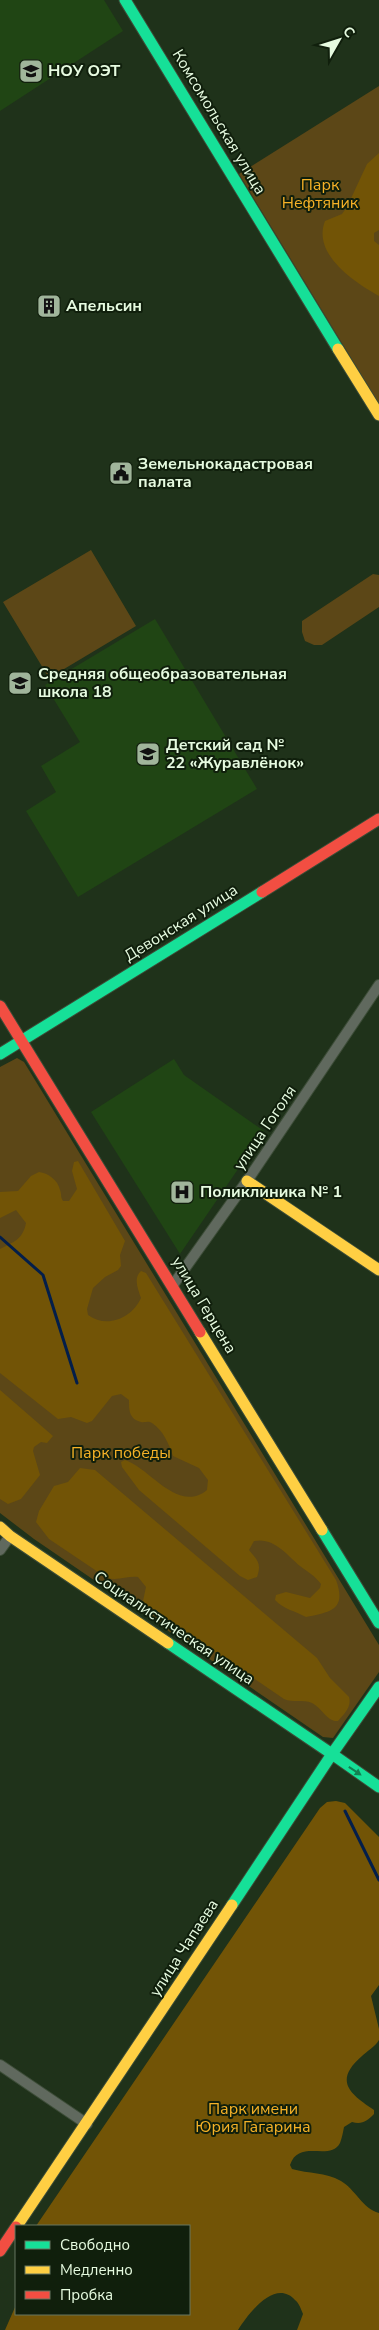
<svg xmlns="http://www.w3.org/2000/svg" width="379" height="2330" viewBox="0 0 379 2330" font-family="'Nunito Sans',sans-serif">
<rect width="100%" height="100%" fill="#1f321a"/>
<path fill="#204514" d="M0 0H104L123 31 0 111Z
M155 619 257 789 78 897 26 811 56 792 41 766 80 742 45 685Z
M174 1059 184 1075 264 1131 180 1254 91 1112Z"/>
<path fill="#5c4717" d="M379 86V404L239 174Z
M91 550 136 626 49 678 3 602Z
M373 574 379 575V607L322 645H314L305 641 302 632V621Z
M17 1058 24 1062 379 1645V1672L333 1738 323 1737 34 1539 0 1513V1067Z"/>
<path fill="#725406" d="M379 153V230L374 233V241L379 245V296C354 282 312 254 325 221L342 214 347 207 367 164Z
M78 1161 125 1241 120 1255 121 1266 118 1270 105 1277 93 1288 87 1309 88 1315C107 1329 132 1318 141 1298 138 1289 133 1278 141 1271L146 1273 336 1580C347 1610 330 1612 306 1617 295 1611 283 1609 275 1600L276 1595 286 1592 310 1598 320 1588 321 1584C315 1576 308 1572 300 1566 287 1555 274 1537 254 1541L249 1550C257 1560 262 1563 257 1577L248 1580 240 1576 139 1490 122 1467 121 1462 125 1460C150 1468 178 1514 207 1490L208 1480 199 1468 173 1456C169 1444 163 1430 152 1423 148 1420 145 1423 141 1422 129 1419 129 1410 129 1400L121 1394 112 1396 92 1421 87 1423 71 1417 58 1419 0 1373V1249C14 1242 23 1239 26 1223L16 1210 0 1218V1192L18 1191 31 1176 39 1172C48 1173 58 1180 60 1190 62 1195 60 1196 63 1201H69L77 1189 72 1171 74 1162Z
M0 1390 53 1436 47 1443 41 1442 34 1447 33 1451 40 1475 21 1499 8 1504 0 1499Z
M80 1468 95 1470 317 1658 330 1678 349 1697C352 1707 344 1714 338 1721 327 1722 322 1708 312 1703 303 1699 293 1703 284 1699L147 1605 143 1601 146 1587 138 1577C127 1576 118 1581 107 1578L49 1539 36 1522 39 1511 54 1486 68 1482Z
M336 1801 345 1803 379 1837V1985L371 1996 379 2029V2040C375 2047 367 2051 362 2056 333 2081 350 2094 374 2110V2114C367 2121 362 2125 352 2122L344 2127C343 2132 342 2138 340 2143 330 2162 299 2138 290 2165L292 2169C309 2174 325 2172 341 2181 355 2189 363 2209 379 2213V2330H297L303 2314C301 2309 299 2303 295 2300 275 2278 248 2314 238 2330H5L16 2305V2314H189V2226H36L320 1808 327 1802Z"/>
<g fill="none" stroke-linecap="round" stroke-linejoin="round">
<path stroke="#031e4a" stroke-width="3" d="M0 1237 43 1275 77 1383
M345 1811 379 1880"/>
<g stroke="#3c4c37" stroke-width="12">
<path id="street" d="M173 1285 247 1181 379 985
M0 1550 10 1536
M0 2065 87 2124"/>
</g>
<g stroke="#3c4c37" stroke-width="13">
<path id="fast" d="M125 0 338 349
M0 1054 262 892
M322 1530 379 1623
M168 1643 332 1754 232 1905
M379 1687 332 1754 379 1787"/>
</g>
<g stroke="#3c4c37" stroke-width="13">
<path id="slow" d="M338 349 379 415
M247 1181 379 1270
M200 1332 322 1530
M0 1527 10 1536 168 1643
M17 2226 232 1905"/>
</g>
<g stroke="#3c4c37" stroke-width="13">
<path id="jam" d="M262 892 379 819
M0 1006 200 1332
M0 2251 16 2227"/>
</g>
<use href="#street" stroke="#60695e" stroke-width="10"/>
<use href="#fast" stroke="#16e098" stroke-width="11"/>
<use href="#slow" stroke="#ffcf43" stroke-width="11"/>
<use href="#jam" stroke="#f24e42" stroke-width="11"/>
</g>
<defs><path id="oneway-solid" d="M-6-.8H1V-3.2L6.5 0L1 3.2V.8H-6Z" transform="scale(1.25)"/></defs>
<use fill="#138052" href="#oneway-solid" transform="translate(355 1771) rotate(34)"/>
<defs>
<g id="university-square" transform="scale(1.25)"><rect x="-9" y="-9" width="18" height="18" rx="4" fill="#a0b59b" stroke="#101f0c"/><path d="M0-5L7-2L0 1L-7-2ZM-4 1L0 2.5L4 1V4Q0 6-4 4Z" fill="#111"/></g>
<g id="building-square" transform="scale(1.25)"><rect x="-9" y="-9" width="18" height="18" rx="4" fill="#a0b59b" stroke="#101f0c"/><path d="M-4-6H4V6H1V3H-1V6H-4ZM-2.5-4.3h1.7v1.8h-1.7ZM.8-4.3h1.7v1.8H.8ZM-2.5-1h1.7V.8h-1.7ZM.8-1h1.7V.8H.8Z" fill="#111"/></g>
<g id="civic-square" transform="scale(1.25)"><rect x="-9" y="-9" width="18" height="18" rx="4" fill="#a0b59b" stroke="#101f0c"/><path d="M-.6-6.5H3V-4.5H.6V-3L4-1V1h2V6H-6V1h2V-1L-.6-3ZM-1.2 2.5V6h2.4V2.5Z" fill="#111"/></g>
<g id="school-square" transform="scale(1.25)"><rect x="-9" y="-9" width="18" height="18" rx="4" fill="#a0b59b" stroke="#101f0c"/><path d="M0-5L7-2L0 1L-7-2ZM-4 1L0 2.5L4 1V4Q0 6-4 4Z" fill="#111"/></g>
<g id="hospital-square" transform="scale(1.25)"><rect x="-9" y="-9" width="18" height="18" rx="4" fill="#a0b59b" stroke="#101f0c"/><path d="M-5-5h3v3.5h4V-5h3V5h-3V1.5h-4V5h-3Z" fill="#111"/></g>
</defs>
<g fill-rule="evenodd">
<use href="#university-square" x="31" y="71"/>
<use href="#building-square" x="49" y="306"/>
<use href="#civic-square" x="121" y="473"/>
<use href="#school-square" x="20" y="683"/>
<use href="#school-square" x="148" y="754"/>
<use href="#hospital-square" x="182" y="1192"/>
</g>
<g text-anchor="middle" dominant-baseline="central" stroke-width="4" stroke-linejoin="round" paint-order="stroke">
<g font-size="16" font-weight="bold" fill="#e6fbe0" stroke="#101f0c" text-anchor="start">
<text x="48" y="71">НОУ ОЭТ</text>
<text x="66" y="306">Апельсин</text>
<text x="138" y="464">Земельнокадастровая<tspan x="138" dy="18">палата</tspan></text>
<text x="38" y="674">Средняя общеобразовательная<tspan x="38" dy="18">школа 18</tspan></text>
<text x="166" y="745">Детский сад №<tspan x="166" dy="18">22 «Журавлёнок»</tspan></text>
<text x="200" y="1192">Поликлиника № 1</text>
</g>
<g font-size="16" fill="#e6fbe0" stroke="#101f0c">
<text transform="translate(219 122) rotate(59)">Комсомольская улица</text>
<text transform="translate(181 923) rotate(-32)">Девонская улица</text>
<text transform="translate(265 1128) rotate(-56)">улица Гоголя</text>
<text transform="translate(204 1305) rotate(59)">улица Герцена</text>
<text transform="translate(174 1628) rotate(34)">Социалистическая улица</text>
<text transform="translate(184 1948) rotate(-57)">улица Чапаева</text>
</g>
<g font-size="16" fill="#f6b227" stroke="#101f0c">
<text x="320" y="185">Парк<tspan x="320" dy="18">Нефтяник</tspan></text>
<text x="121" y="1453">Парк победы</text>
<text x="253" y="2109">Парк имени<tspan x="253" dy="18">Юрия Гагарина</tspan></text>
</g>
</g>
<rect x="15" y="2225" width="175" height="90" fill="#101f0c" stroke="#667761"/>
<rect x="25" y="2241" width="25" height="8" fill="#16e098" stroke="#667761"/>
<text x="60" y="2250" font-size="15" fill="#e6fbe0">Свободно</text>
<rect x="25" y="2266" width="25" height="8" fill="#ffcf43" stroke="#667761"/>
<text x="60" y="2275" font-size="15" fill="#e6fbe0">Медленно</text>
<rect x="25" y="2291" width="25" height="8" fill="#f24e42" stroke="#667761"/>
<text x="60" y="2300" font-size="15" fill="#e6fbe0">Пробка</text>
<g transform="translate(339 40) rotate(51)" stroke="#101f0c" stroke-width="4" paint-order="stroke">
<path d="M0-4L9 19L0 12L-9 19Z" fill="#e6fbe0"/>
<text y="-8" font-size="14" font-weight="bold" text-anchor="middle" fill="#e6fbe0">С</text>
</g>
</svg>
